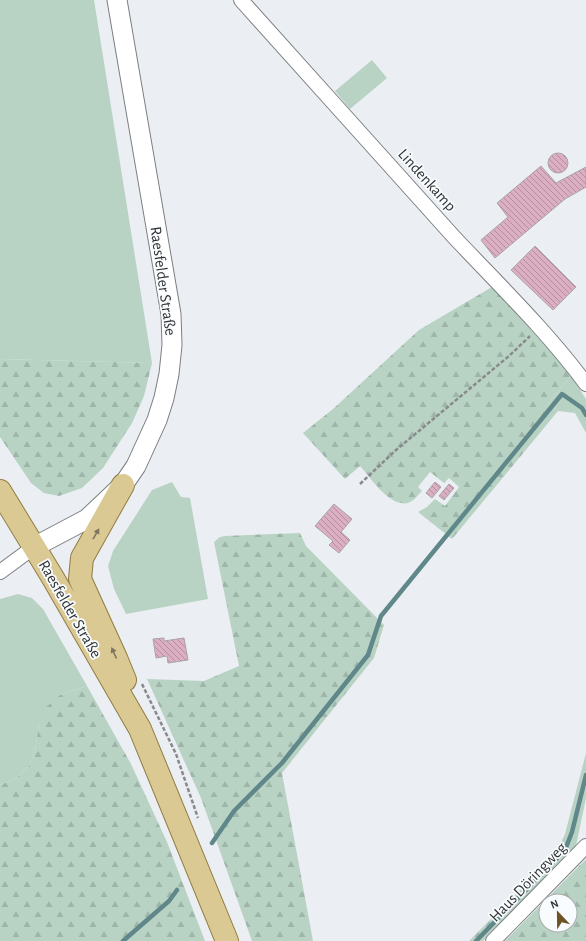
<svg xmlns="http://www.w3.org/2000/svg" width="586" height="941" viewBox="0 0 586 941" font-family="'Alegreya Sans',sans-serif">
<defs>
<pattern id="forest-firs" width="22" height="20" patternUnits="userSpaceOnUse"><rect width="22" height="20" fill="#b8d3c4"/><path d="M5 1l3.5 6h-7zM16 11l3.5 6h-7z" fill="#9eb6a9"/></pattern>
<pattern id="building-back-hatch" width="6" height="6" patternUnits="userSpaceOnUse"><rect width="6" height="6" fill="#dbaec2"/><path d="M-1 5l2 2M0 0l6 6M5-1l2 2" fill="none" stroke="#b28e9e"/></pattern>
</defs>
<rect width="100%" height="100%" fill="#ebeef2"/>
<path fill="#b8d3c4" d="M0 0H94L152 363 0 359Z
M372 60 387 78 350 109 335 91Z
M571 376 586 399V433L575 413 558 411 548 404Z
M172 482 181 497 190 498 208 599 126 614 114 589 108 566 113 551 152 490Z
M18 594 32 598 43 609 87 686 60 695 39 724 35 751 29 766 15 779 0 785V599Z
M586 753V798L576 846 516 908 510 900 556 853 565 834Z"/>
<path fill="url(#forest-firs)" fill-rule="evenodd" d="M492 287 568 371 571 376 548 404 558 411 452 539 418 512 427 507 435 499 445 506 459 487 449 478 444 483 430 472 418 487 422 491C418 495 414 501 408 503 389 507 371 478 360 466L345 479 303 433 333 409 419 330Z
M0 359 152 363 144 396 132 423 103 468 82 488 59 496 44 493 31 483 0 437Z
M300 533 306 546 384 625 374 658 282 773 313 941H252L201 798 147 679 204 681 239 666 214 542 220 537 225 536Z
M87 686 131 764 167 842 205 941H0V785L15 779 29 766 35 751 39 724 45 708 60 695Z
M586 859V941H505ZM546 901H570V925H546Z
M510 900 516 908 483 941H469Z"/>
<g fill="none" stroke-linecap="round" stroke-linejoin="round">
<path stroke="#608789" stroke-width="4.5" d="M212 843 234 811 282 763 368 655 381 616 562 394 582 408 586 415
M123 941 169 901 177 890
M476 941 565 850 572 832 586 775"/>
</g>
<path fill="url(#building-back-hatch)" stroke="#a9a4a6" d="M548 163a10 10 0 1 1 20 0a10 10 0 1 1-20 0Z
M541 166 556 183 586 167V187L565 199 495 258 481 240 508 217 497 203Z
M535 246 576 287 553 310 511 270Z
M435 482 441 487 432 498 426 493Z
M449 484 454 488 444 500 439 496Z
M334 504 352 519 341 532 350 540 339 553 329 545 333 541 315 526Z
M164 638V641L184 638 188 660 168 663 167 656 156 658 153 639Z"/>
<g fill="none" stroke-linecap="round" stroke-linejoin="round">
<g stroke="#7c7f82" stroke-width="16">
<path id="minor" d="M241 0C312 78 382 158 453 236 498 284 547 331 586 384
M0 572 34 547
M493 941 586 846"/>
</g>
<g stroke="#7c7f82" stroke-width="21">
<path id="secondary" d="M34 547 87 519 123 485 136 466 157 420 164 398 169 374 172 345 171 314 117 0"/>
</g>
<g stroke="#907c42" stroke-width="24">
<path id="primary" d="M123 485 82 558 80 579 116 658 125 680
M0 491 53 578 140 729 227 941"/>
</g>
<path stroke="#888a8c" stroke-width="2.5" stroke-dasharray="4 2" stroke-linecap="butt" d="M360 484 396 450 509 356 530 336
M142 684 176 754 198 818"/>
<use href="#minor" stroke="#fff" stroke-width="14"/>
<use href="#secondary" stroke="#fff" stroke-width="19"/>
<use href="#primary" stroke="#dbc993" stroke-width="22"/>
</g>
<defs><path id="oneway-solid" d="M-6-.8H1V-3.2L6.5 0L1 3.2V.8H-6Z"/></defs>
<g fill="#7d755e">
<use href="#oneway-solid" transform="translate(96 534) rotate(-60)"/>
<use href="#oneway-solid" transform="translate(114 653) rotate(-114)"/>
</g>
<g text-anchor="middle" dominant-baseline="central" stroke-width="3.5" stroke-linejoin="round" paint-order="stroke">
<g font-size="16" fill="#303132" stroke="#f9fcfe">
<text transform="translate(427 180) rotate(48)">Lindenkamp</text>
<text transform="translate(163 281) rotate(82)">Raesfelder Straße</text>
<text transform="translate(70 609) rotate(60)">Raesfelder Straße</text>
<text transform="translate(528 882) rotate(-46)">Haus Döringweg</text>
</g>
</g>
<g transform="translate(558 913) rotate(338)"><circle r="19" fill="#f9fcfe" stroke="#a9abac"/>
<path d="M0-3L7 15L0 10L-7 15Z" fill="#6e5425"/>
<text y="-6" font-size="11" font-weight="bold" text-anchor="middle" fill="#303132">N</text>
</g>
</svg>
